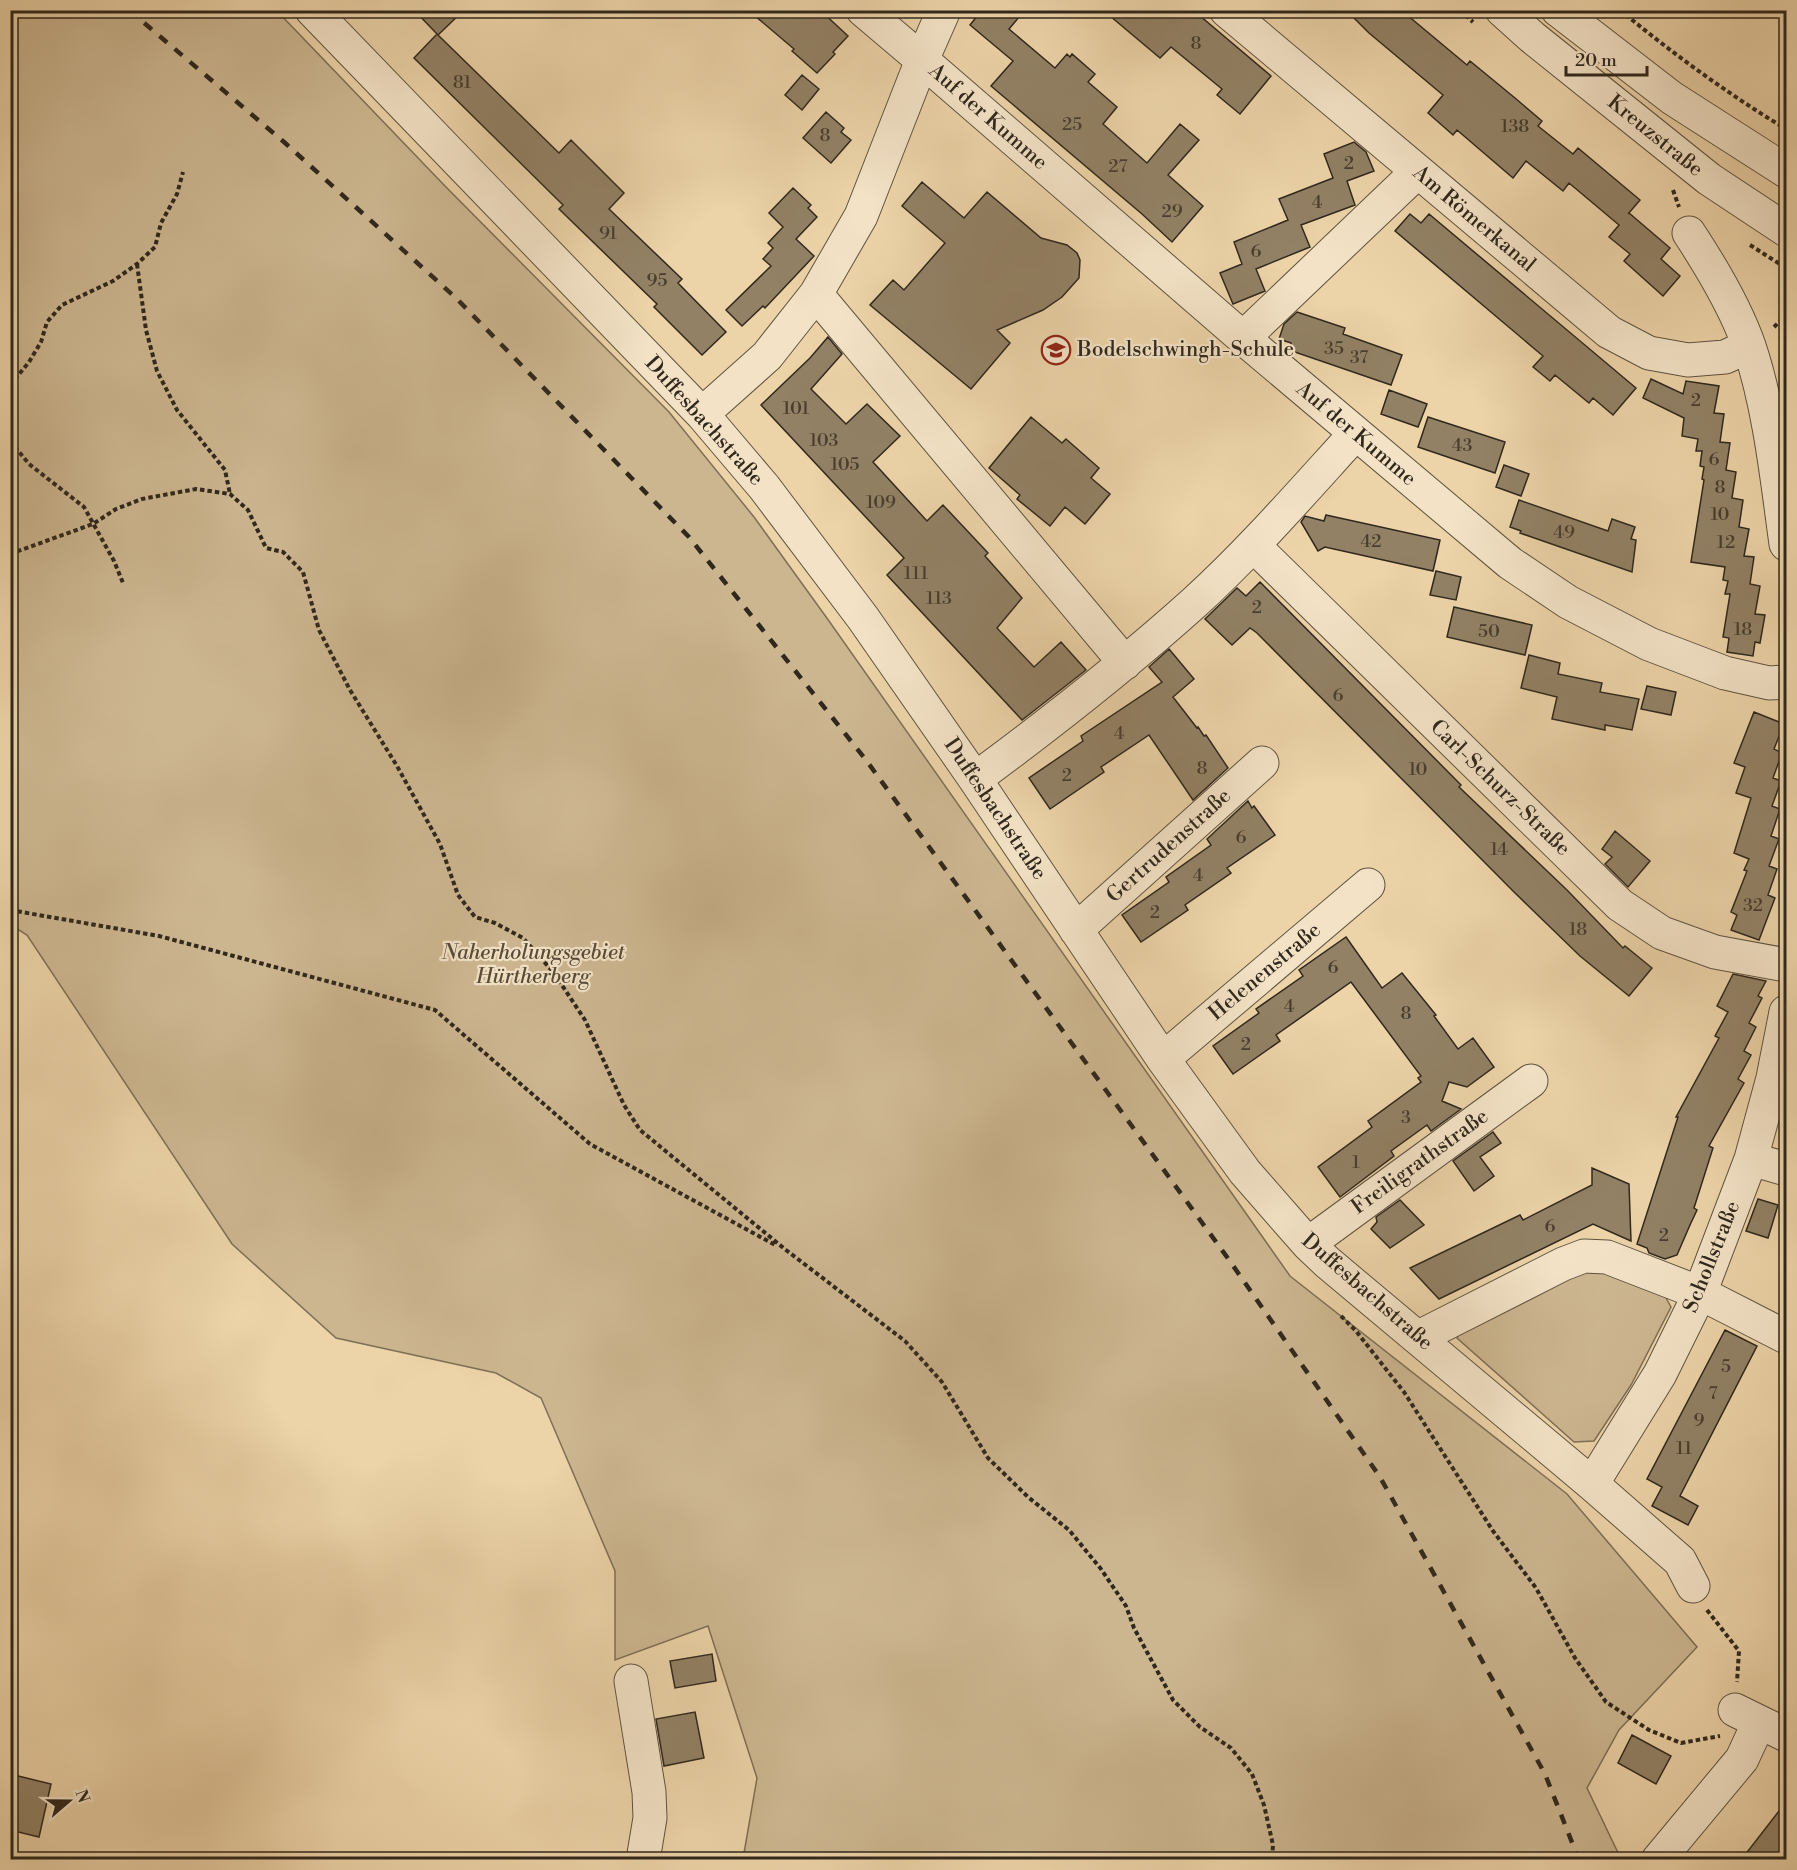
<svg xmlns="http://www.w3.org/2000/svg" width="1797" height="1870" viewBox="0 0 1797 1870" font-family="'Libre Bodoni',serif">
<rect width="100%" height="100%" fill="#ecd3a8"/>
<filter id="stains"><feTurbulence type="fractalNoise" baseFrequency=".00333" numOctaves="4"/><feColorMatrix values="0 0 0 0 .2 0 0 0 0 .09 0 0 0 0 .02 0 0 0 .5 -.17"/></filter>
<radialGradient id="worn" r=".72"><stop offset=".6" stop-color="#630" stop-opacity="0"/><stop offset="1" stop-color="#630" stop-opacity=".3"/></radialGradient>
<path fill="#ccb690" stroke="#7e6f56" stroke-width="1.5" d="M11 10 277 11 444 185 669 412 754 517 829 621 1290 1276 1567 1494 1697 1647 1619 1730 1587 1788 1621 1859H743L757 1778 708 1626 615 1660V1571L541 1398 496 1373 336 1338 232 1244 27 935 11 925Z
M1591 1271 1617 1273 1665 1296 1671 1307 1631 1385 1594 1441 1574 1442 1457 1338 1463 1327 1565 1278Z"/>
<path fill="#928165" stroke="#30281d" stroke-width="1.5" d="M414 10H464L438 35 559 153 571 140 624 193 609 209 682 279 678 283 726 332 702 355 654 307 657 304 559 209 563 205 414 58 437 34Z
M748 10H820L848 36 833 52 835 54 817 73 792 51 794 49Z
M982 10H1025L1009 29 1055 68 1067 54 1070 57 1072 54 1095 74 1088 82 1117 107 1103 124 1147 163 1180 124 1199 140 1168 175 1203 206 1172 242 1142 214 991 86 1013 61 970 25Z
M1103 10H1193L1271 76 1240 114 1217 95 1222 89 1171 47 1160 58Z
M1346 10H1401L1467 65 1470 61 1515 98 1542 121 1538 126 1573 154 1578 148 1640 200 1628 214 1629 213 1670 248 1661 259 1680 276 1663 296 1624 261 1630 254 1609 237 1619 225 1569 183 1563 191 1526 161 1513 178 1457 130 1453 135 1428 113 1443 95 1369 33Z
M802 75 819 89 802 110 785 95Z
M826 112 844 128 841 132 851 140 831 163 803 138Z
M1354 142 1366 152 1374 171 1347 181 1355 205 1301 225 1310 247 1256 269 1265 291 1233 304 1220 273 1242 264 1234 242 1288 220 1279 199 1333 178 1324 154Z
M922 182 964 218 987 192 1041 238 1067 245 1077 253 1080 260 1079 278 1062 297 1043 310 997 330 1010 343 971 389 870 305 893 280 904 290 945 243 902 206Z
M793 188 811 205 808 208 817 217 796 239 814 256 765 308 763 306 742 326 726 310 771 266 763 259 773 248 768 243 783 227 769 213Z
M1410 214 1421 223 1429 214 1636 388 1613 415 1593 398 1589 403 1555 375 1550 381 1533 367 1543 356 1395 231Z
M1297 312 1345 328 1343 334 1402 355 1391 385 1289 350 1291 343 1279 339 1284 324Z
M828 337 842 354 811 389 846 424 867 404 900 436 873 462 927 521 943 505 988 553 985 556 1022 598 997 628 1034 667 1061 642 1086 670 1022 720 887 575 904 558 761 405 810 358Z
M1651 379 1683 394 1686 381 1719 386 1714 413 1724 414 1720 442 1730 443 1726 470 1736 472 1732 498 1743 500 1739 527 1749 529 1744 556 1754 557 1750 584 1760 586 1755 614 1765 615 1760 643 1755 642 1753 656 1727 652 1729 638 1723 637 1730 594H1725L1728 581 1723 580 1725 567 1691 562 1704 480 1702 479 1704 467 1700 466 1702 451H1696L1698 439 1682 436 1684 418 1643 398Z
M1389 390 1427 404 1418 427 1381 414Z
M1031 417 1062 443 1066 439 1099 468 1091 478 1110 494 1085 524 1065 507 1050 526 1017 499 1020 495 989 468Z
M1428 417 1505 442 1495 473 1418 447Z
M1504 465 1529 474 1521 496 1496 487Z
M1519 500 1608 531 1612 519 1635 527 1631 539 1636 540 1632 572 1520 533 1521 531 1510 527Z
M1326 515 1440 540 1433 571 1325 547 1318 551 1301 522 1305 516 1324 521Z
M1436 571 1461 577 1456 600 1430 595Z
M1260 582 1461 785 1459 787 1567 890 1623 948 1625 946 1652 968 1629 996 1580 956 1514 892 1257 633 1250 628 1232 645 1205 619 1237 588 1246 596Z
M1454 607 1532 625 1525 655 1447 637Z
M1169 649 1194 679 1173 697 1197 728 1198 727 1204 736 1206 735 1228 768 1193 800 1149 735 1101 767 1104 772 1050 809 1029 778 1083 741 1081 736 1162 682 1149 667Z
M1529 655 1560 663 1558 674 1602 683 1600 692 1639 699 1632 730 1605 725V730L1552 719 1557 697 1521 688Z
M1647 686 1676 692 1671 715 1641 709Z
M1754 712 1784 724 1774 749 1782 753 1773 778 1781 781 1772 806 1780 809 1771 836 1779 839 1769 866 1777 869 1768 895 1775 898 1759 940 1731 930 1737 915 1731 912 1747 871 1744 870 1749 859 1734 853 1751 798 1736 793 1745 767 1734 763Z
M1248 801 1252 808 1254 806 1275 835 1227 868 1231 873 1185 905 1188 910 1141 942 1122 915 1169 882 1166 877 1211 845 1207 839Z
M1615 831 1650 861 1628 887 1605 864 1612 857 1602 849Z
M1346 937 1382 988 1402 973 1436 1015 1434 1016 1458 1049 1473 1038 1494 1067 1467 1087 1449 1082 1442 1101 1461 1109 1431 1131 1427 1125 1391 1151 1394 1156 1340 1197 1318 1167 1372 1127 1368 1121 1421 1082 1418 1078 1421 1076 1351 982 1276 1035 1280 1041 1233 1074 1213 1046 1259 1013 1256 1009 1303 976 1299 970Z
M1733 974 1766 981 1758 996 1762 998 1749 1023 1756 1027 1744 1051 1751 1055 1738 1079 1744 1083 1709 1146 1713 1148 1694 1208 1697 1210 1690 1225 1677 1255 1665 1259 1649 1253 1647 1248 1637 1244 1678 1117H1676L1719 1038 1715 1036 1728 1012 1717 1006Z
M1493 1132 1501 1143 1480 1157 1494 1176 1474 1191 1453 1161Z
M1592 1168 1629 1184 1631 1241 1593 1224 1439 1299 1410 1268 1520 1215 1523 1220 1592 1185Z
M1758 1199 1778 1205 1768 1238 1746 1231Z
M1400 1200 1424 1225 1390 1248 1371 1229 1377 1222 1376 1217Z
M1725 1330 1757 1346 1680 1496 1698 1506 1688 1525 1652 1506 1662 1487 1647 1479Z
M712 1654 716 1681 675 1688 670 1661Z
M695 1712 704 1758 664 1766 656 1719Z
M1632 1735 1671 1756 1656 1784 1618 1763Z
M10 1774 51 1784 39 1837 10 1830Z
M1786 1802V1860H1741Z"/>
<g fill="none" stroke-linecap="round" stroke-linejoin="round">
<g stroke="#5f5340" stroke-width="35">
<path id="minor" d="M312 10 702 414 764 487 863 618 975 779 1163 1059 1245 1172 1308 1244 1327 1262 1592 1484 1680 1561 1693 1586
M863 10 922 60 1243 338 1510 563 1568 602 1649 644 1725 673 1769 683 1786 682
M1226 10 1609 332 1649 353 1688 360 1725 357 1749 346
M1502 10 1532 37 1709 179 1786 230
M1558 10 1672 98 1786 171
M1689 233C1712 268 1735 306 1749 346 1770 409 1777 479 1786 544
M816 294 1125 663
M1243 338 1417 172
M702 414 767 356 816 294 861 216 922 60 944 10
M1253 545 1620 905 1662 933 1715 952 1786 965
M975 779C1051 723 1125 665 1195 602 1252 550 1303 491 1355 434
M1076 930 1262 763
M1163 1059 1368 885
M1751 1159 1786 1169
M1308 1244 1531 1081
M1419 1337 1563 1264 1584 1256 1607 1257 1700 1293 1786 1337
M1592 1484 1660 1374 1700 1293 1751 1159 1773 1078 1786 1012
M631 1681 649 1792 650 1818 643 1860
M1735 1710 1786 1735
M1658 1860 1742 1759 1759 1722"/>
</g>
<path stroke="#30281d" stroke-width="4" stroke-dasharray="4.5 3" stroke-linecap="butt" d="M1460 10 1473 22
M1620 10C1672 53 1728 94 1786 129
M1673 190 1679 207
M1750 245 1786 268
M137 264 146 330 157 371 177 410 225 470 230 494
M1774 327 1786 315
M10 385 29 362 41 342 47 322 62 305 113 281 137 264 155 247 161 223 177 194 183 172
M10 441 29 464 84 507 114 561 123 583
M10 554 93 524 116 509 142 499 196 489 230 494 248 510 266 548 283 552 303 572 319 630 350 690 397 766 440 844 458 895 475 917 495 923 523 938 554 973 585 1020 624 1105 640 1130 786 1250 905 1341 942 1382 988 1458 1028 1497 1069 1530 1101 1569 1126 1606 1134 1628 1173 1700 1200 1727 1231 1748 1252 1774 1264 1805 1273 1845 1272 1860
M10 910 159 936 435 1010 590 1144 777 1246
M1341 1316 1356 1331 1404 1392 1493 1531 1536 1588 1575 1658 1606 1702 1649 1730 1681 1743 1720 1736
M1707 1610 1739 1651 1737 1682"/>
<use href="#minor" stroke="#f3e2c6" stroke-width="33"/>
<path stroke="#30281d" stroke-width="4.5" stroke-dasharray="10 10" stroke-linecap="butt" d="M129 10 284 142 456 298 689 537 866 760 1227 1257 1380 1477 1545 1774 1579 1860"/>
</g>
<defs>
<g id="school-ring" transform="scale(1.5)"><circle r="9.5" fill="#f3e2c6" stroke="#8f2418" stroke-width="1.5"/><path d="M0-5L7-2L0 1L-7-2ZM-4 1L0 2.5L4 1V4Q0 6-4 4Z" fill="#8f2418"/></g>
</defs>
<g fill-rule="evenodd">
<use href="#school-ring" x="1056" y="350"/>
</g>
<g text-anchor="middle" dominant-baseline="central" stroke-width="4.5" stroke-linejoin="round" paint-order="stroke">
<g font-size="18" fill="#483e2f">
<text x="1196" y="43">8</text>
<text x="462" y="82">81</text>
<text x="1072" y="124">25</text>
<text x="1515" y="126">138</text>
<text x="825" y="135">8</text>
<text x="1349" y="163">2</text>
<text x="1118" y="166">27</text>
<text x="1317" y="202">4</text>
<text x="1172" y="211">29</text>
<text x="608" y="233">91</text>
<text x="1256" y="251">6</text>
<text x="657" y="280">95</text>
<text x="1334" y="348">35</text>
<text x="1359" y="357">37</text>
<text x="1696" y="400">2</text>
<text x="796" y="408">101</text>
<text x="824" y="440">103</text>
<text x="1462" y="445">43</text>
<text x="1714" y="459">6</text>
<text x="845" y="464">105</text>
<text x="1720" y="487">8</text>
<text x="881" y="502">109</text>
<text x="1720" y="514">10</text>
<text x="1564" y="532">49</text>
<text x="1371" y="541">42</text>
<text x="1726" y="542">12</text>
<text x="916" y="573">111</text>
<text x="939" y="598">113</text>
<text x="1257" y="607">2</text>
<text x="1743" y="629">18</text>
<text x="1489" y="631">50</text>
<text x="1338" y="695">6</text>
<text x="1119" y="733">4</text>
<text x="1202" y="768">8</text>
<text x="1418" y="769">10</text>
<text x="1067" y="775">2</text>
<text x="1241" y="837">6</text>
<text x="1499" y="849">14</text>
<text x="1198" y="875">4</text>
<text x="1753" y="905">32</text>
<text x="1155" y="912">2</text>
<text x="1578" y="929">18</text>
<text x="1333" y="967">6</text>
<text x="1289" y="1006">4</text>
<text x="1406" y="1013">8</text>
<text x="1246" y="1044">2</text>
<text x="1406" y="1117">3</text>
<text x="1356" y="1162">1</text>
<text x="1550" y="1226">6</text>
<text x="1664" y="1235">2</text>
<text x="1726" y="1366">5</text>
<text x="1713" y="1393">7</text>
<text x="1699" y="1420">9</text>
<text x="1684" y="1448">11</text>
</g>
<g font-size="21" fill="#30281d" stroke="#f3e2c6">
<text transform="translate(988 117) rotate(41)">Auf der Kumme</text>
<text transform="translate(1655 136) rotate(39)">Kreuzstraße</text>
<text transform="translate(1474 219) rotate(40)">Am Römerkanal</text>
<text transform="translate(704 421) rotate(48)">Duffesbachstraße</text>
<text transform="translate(1356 434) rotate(40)">Auf der Kumme</text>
<text transform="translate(1500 788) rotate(44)">Carl-Schurz-Straße</text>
<text transform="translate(995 809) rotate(56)">Duffesbachstraße</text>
<text transform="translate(1169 846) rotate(-42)">Gertrudenstraße</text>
<text transform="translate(1265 972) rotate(-40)">Helenenstraße</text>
<text transform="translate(1420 1162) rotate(-36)">Freiligrathstraße</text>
<text transform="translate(1712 1257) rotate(-68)">Schollstraße</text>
<text transform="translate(1367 1292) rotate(41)">Duffesbachstraße</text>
</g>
<g font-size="21" fill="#30281d" stroke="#f3e2c6" text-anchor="start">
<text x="1077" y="350">Bodelschwingh-Schule</text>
</g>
<g font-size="21" font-style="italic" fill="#574c3a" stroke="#f3e2c6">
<text x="533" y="953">Naherholungsgebiet<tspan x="533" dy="24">Hürtherberg</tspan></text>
</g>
</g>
<rect width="1797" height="1870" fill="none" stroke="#ecd3a8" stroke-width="36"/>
<rect x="12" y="12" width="1773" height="1846" fill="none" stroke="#30281d" stroke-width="3"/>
<rect x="18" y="18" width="1761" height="1834" fill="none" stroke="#30281d" stroke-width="1.5"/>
<g transform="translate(69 1801) rotate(70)" stroke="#f3e2c6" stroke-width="4.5" paint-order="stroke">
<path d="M0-4.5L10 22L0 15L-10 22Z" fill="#30281d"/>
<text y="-9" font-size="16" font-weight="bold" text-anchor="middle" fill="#30281d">N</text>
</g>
<path d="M1566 66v9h81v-9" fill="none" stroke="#30281d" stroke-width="3"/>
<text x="1575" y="66" font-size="18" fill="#30281d" stroke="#f3e2c6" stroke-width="4.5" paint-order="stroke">20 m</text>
<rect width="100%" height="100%" filter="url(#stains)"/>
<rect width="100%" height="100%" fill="url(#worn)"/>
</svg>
